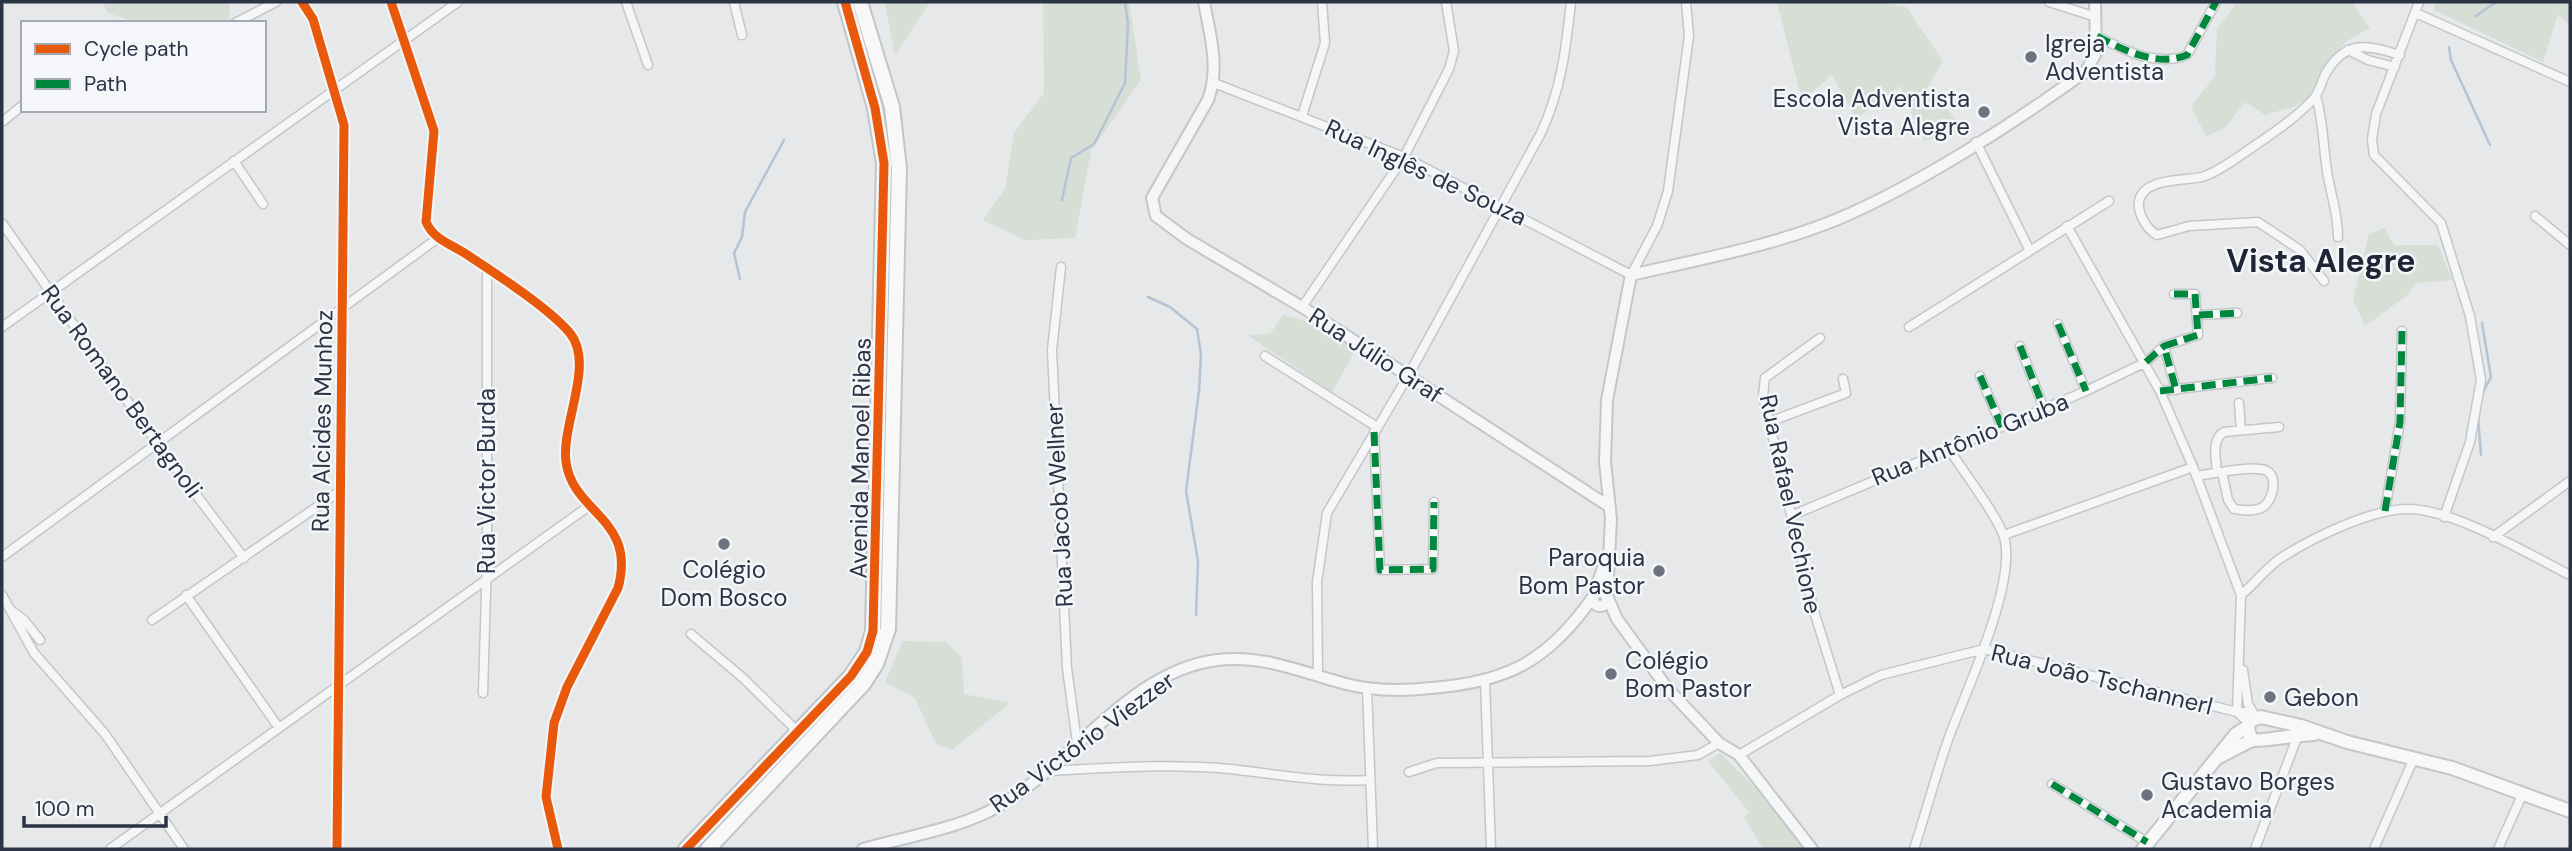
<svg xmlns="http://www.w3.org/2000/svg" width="2572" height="851" viewBox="0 0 2572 851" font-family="'DM Sans',sans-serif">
<rect width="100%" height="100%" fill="#e6e8ea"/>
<path fill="#d6ded6" d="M102 2H230L229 18 221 23H137L108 13Z
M886 2H930L895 55 885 4Z
M1043 2H1129L1141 80 1091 151 1075 238 1025 240 983 220 1005 189 1014 133 1044 93Z
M1777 2H1881L1906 7 1943 61 1927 88 1965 129 1924 141 1900 86 1856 119 1832 75 1802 101Z
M2233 2H2352L2370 28 2345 42 2307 98 2296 106 2265 115 2245 102 2225 128 2206 136 2191 107 2215 76 2217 28 2234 7Z
M2435 2H2570V25L2558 14 2543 62 2434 10Z
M2384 228 2394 245H2438L2452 280 2417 283 2405 297 2365 326 2353 300 2369 234Z
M1283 315 1326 327 1357 347 1332 392 1247 335 1270 334Z
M903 641 946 642 962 658 964 694 1010 703 952 750 936 744 915 698 885 682Z
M1720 753 1758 790 1804 849H1763L1744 817 1749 812 1708 761Z"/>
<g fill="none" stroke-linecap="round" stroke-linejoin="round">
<path stroke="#b4c4d5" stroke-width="2.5" d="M2476 16 2496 2
M2449 47 2451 60 2490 145
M1062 200 1071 158 1094 144 1125 83 1128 24 1125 2
M740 279 734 253 742 237 745 212 784 140
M1148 297 1170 307 1197 329 1201 354 1199 391 1186 491 1198 561 1196 615
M2481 396 2491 377 2482 323
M2478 417 2481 455"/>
<g stroke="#c4c6c8" stroke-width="11">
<path id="minor" d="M302 2 313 19 344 125 337 849
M391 2 434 131 426 222C434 240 451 244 466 254 496 274 546 306 569 332 596 363 561 423 566 462 573 514 637 518 618 588L567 687 554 723 546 797 558 849
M626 2 648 65
M734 2 742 35
M2049 2 2096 17
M2419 2 2376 114 2372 139 2374 155 2441 223 2470 316 2481 380 2470 442 2444 517
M2416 13 2570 82
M235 23 276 2
M2097 36C2125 51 2157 67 2187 55L2216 2
M2348 50 2368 60 2395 67
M1214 83 1404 157 1631 275 1657 226 1668 191 1689 36 1686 2
M2316 96C2324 123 2323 150 2328 177 2332 198 2338 215 2338 237
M1302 116 1325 43 1322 2
M2 122 23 105
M1976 142 2029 249
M234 161 263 204
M2535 216 2570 245
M2 223 157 443 244 558
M2067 226 2160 391 2193 467 2241 595 2237 712 2249 723
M1061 267 1052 350 1067 668 1077 742
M2324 281 2300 250 2258 222 2189 226 2157 235C2145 228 2133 207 2142 194 2153 178 2185 181 2202 177 2216 173 2232 161 2244 153 2267 137 2297 118 2315 97 2320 90 2322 80 2326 73 2346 39 2368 45 2400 55
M2174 294H2195L2198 335 2164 346 2176 390
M1302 307 1404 157 1449 69 1454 51 1446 2
M2199 315 2237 313
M2058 324 2086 391
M2 327 458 2
M1909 327 2109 201
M1820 338 1765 378 1763 396 1814 611 1840 695
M2020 346 2044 409
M1265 356 1377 427
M1980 376 2002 427
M2160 391 2272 378
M2239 403 2241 430
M1769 422 1846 393 1843 379
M1374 432 1380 570 1433 569 1434 502
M2217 472C2216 458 2211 440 2224 432L2279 427
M2196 476C2211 474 2255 464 2267 471 2279 478 2272 504 2261 508 2252 512 2243 510 2234 509L2228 500 2222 472
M2385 511 2400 422 2402 331
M1793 515 2086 391 2146 362 2164 346
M2004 535 2193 467
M2493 537 2570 481
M2 557 438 238
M2 595 34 653 105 734 184 849
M186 595 279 728
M2241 595C2256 583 2267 566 2284 556 2314 537 2372 509 2408 509 2454 509 2528 554 2570 575
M11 610 24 620 40 640
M152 620 340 491
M691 634 743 678 798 732
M2243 670 2248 704 2254 714
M1318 675 1317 582 1327 513 1408 376 1541 133C1561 90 1566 49 1571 2
M1485 681 1491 849
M1367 688 1373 849
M483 693 487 558V269
M1739 755 1840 695 1881 675 1984 649 2237 712H2252
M1047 771C1108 768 1168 763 1230 769 1276 774 1322 783 1369 780
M1409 772 1437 763 1650 761 1698 755 1719 743
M2052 784 2147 842
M110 849 589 506
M1914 849C1926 812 1936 774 1949 737 1965 693 2020 578 2003 534 1993 509 1964 473 1949 449
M2255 849 2298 735
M2374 849 2414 758
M2498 849 2523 793"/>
</g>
<g stroke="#c4c6c8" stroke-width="14">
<path id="tertiary" d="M1204 2C1210 35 1220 67 1208 100L1152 198 1156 216 1187 239 1302 307 1610 507
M1593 599a7 7 0 1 1 14 0a7 7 0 1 1-14 0Z
M1594 594 1605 562
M1607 596 1611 519 1605 462 1607 400 1631 275C1701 259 1772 246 1838 219 1918 185 2016 122 2086 71L2096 53 2095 2
M1608 598 1617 619 1668 689 1719 743 1739 755 1812 849
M863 849C908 836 959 829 999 806 1071 765 1129 671 1217 660 1262 654 1304 673 1346 684 1373 691 1403 691 1431 688 1508 682 1548 661 1593 597"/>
</g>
<g stroke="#c4c6c8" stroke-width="16">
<path id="secondary" d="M2252 740 2247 727 2252 720 2261 717 2301 726 2347 742 2452 768 2570 811
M2252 740C2258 742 2301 734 2314 734
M2221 756 2252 740
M2143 849 2236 734 2247 727"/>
</g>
<g stroke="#c2c5c8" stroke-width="18">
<path id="primary" d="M686 849 851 676 867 652 873 631 884 163 875 108 845 2
M708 849 863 684 876 664 888 629 899 168 892 107 860 2"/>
</g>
<use href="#minor" stroke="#f5f6f7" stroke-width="8"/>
<use href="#tertiary" stroke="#f5f6f7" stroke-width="10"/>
<use href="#secondary" stroke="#f8f8f8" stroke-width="12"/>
<use href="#primary" stroke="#f8f8f8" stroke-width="14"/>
<path stroke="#00873e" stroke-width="7" stroke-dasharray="14 7" stroke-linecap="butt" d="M2097 36C2125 51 2157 67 2187 55L2216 2
M2174 294H2195L2198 335 2164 346 2176 390
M2199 315 2237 313
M2058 324 2086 391
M2020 346 2044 409
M2146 362 2164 346
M1980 376 2002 427
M2160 391 2272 378
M1374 432 1380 570 1433 569 1434 502
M2385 511 2400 422 2402 331
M2052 784 2147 842"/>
<g stroke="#f4f6f9" stroke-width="13">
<path id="cycleway" d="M302 2 313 19 344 125 337 849
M391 2 434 131 426 222C434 240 451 244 466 254 496 274 546 306 569 332 596 363 561 423 566 462 573 514 637 518 618 588L567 687 554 723 546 797 558 849
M686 849 851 676 867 652 873 631 884 163 875 108 845 2"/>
</g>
<use href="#cycleway" stroke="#e8590c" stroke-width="9"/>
</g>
<g fill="#6c737f" stroke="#f4f6f9" stroke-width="2.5">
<circle cx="2031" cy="57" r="7"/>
<circle cx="1984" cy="112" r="7"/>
<circle cx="724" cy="544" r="7"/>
<circle cx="1659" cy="571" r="7"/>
<circle cx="1611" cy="674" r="7"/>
<circle cx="2270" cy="697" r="7"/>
<circle cx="2147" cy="795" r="7"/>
</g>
<g text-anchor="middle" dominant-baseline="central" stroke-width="5" stroke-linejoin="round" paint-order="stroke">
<g font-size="24" fill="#2b3445" stroke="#f4f6f9" text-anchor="start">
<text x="2045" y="43">Igreja<tspan x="2045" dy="28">Adventista</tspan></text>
<text x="1970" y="98" text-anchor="end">Escola Adventista<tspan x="1970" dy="28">Vista Alegre</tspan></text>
<text x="1645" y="557" text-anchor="end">Paroquia<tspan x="1645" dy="28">Bom Pastor</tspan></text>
<text x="724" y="569" text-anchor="middle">Colégio<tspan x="724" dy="28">Dom Bosco</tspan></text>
<text x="1625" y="660">Colégio<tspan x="1625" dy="28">Bom Pastor</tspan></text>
<text x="2284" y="697">Gebon</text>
<text x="2161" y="781">Gustavo Borges<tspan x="2161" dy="28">Academia</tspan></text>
</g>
<g font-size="24" fill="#2b3445" stroke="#f4f6f9">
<text transform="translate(1426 172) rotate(25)">Rua Inglês de Souza</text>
<text transform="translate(1376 355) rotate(33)">Rua Júlio Graf</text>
<text transform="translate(122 391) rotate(54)">Rua Romano Bertagnoli</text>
<text transform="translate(322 421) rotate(-89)">Rua Alcides Munhoz</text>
<text transform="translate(1970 439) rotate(-22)">Rua Antônio Gruba</text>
<text transform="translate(860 458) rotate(-89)">Avenida Manoel Ribas</text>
<text transform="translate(486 481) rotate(-90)">Rua Victor Burda</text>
<text transform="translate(1791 504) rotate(78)">Rua Rafael Vechione</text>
<text transform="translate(1059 505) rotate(-93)">Rua Jacob Wellner</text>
<text transform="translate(2102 679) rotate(14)">Rua João Tschannerl</text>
<text transform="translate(1082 742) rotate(-36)">Rua Victório Viezzer</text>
</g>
<g font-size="32" font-weight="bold" fill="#1d2536" stroke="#f4f6f9">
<text x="2321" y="261">Vista Alegre</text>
</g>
</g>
<rect width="2572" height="851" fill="none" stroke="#2b3445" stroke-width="7"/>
<rect x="21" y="21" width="245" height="91" fill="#f4f6f9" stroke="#a4a8b1" stroke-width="2"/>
<rect x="35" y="44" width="35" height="10" fill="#e8590c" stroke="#a4a8b1" stroke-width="2"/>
<text x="84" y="56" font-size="21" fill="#2b3445">Cycle path</text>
<rect x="35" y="79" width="35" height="10" fill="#00873e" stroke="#a4a8b1" stroke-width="2"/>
<text x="84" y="91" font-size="21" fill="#2b3445">Path</text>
<path d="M24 816v10h142v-10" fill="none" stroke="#2b3445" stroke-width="3.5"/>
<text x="35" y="816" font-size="21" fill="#2b3445" stroke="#f4f6f9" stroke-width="5" paint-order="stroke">100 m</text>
</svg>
